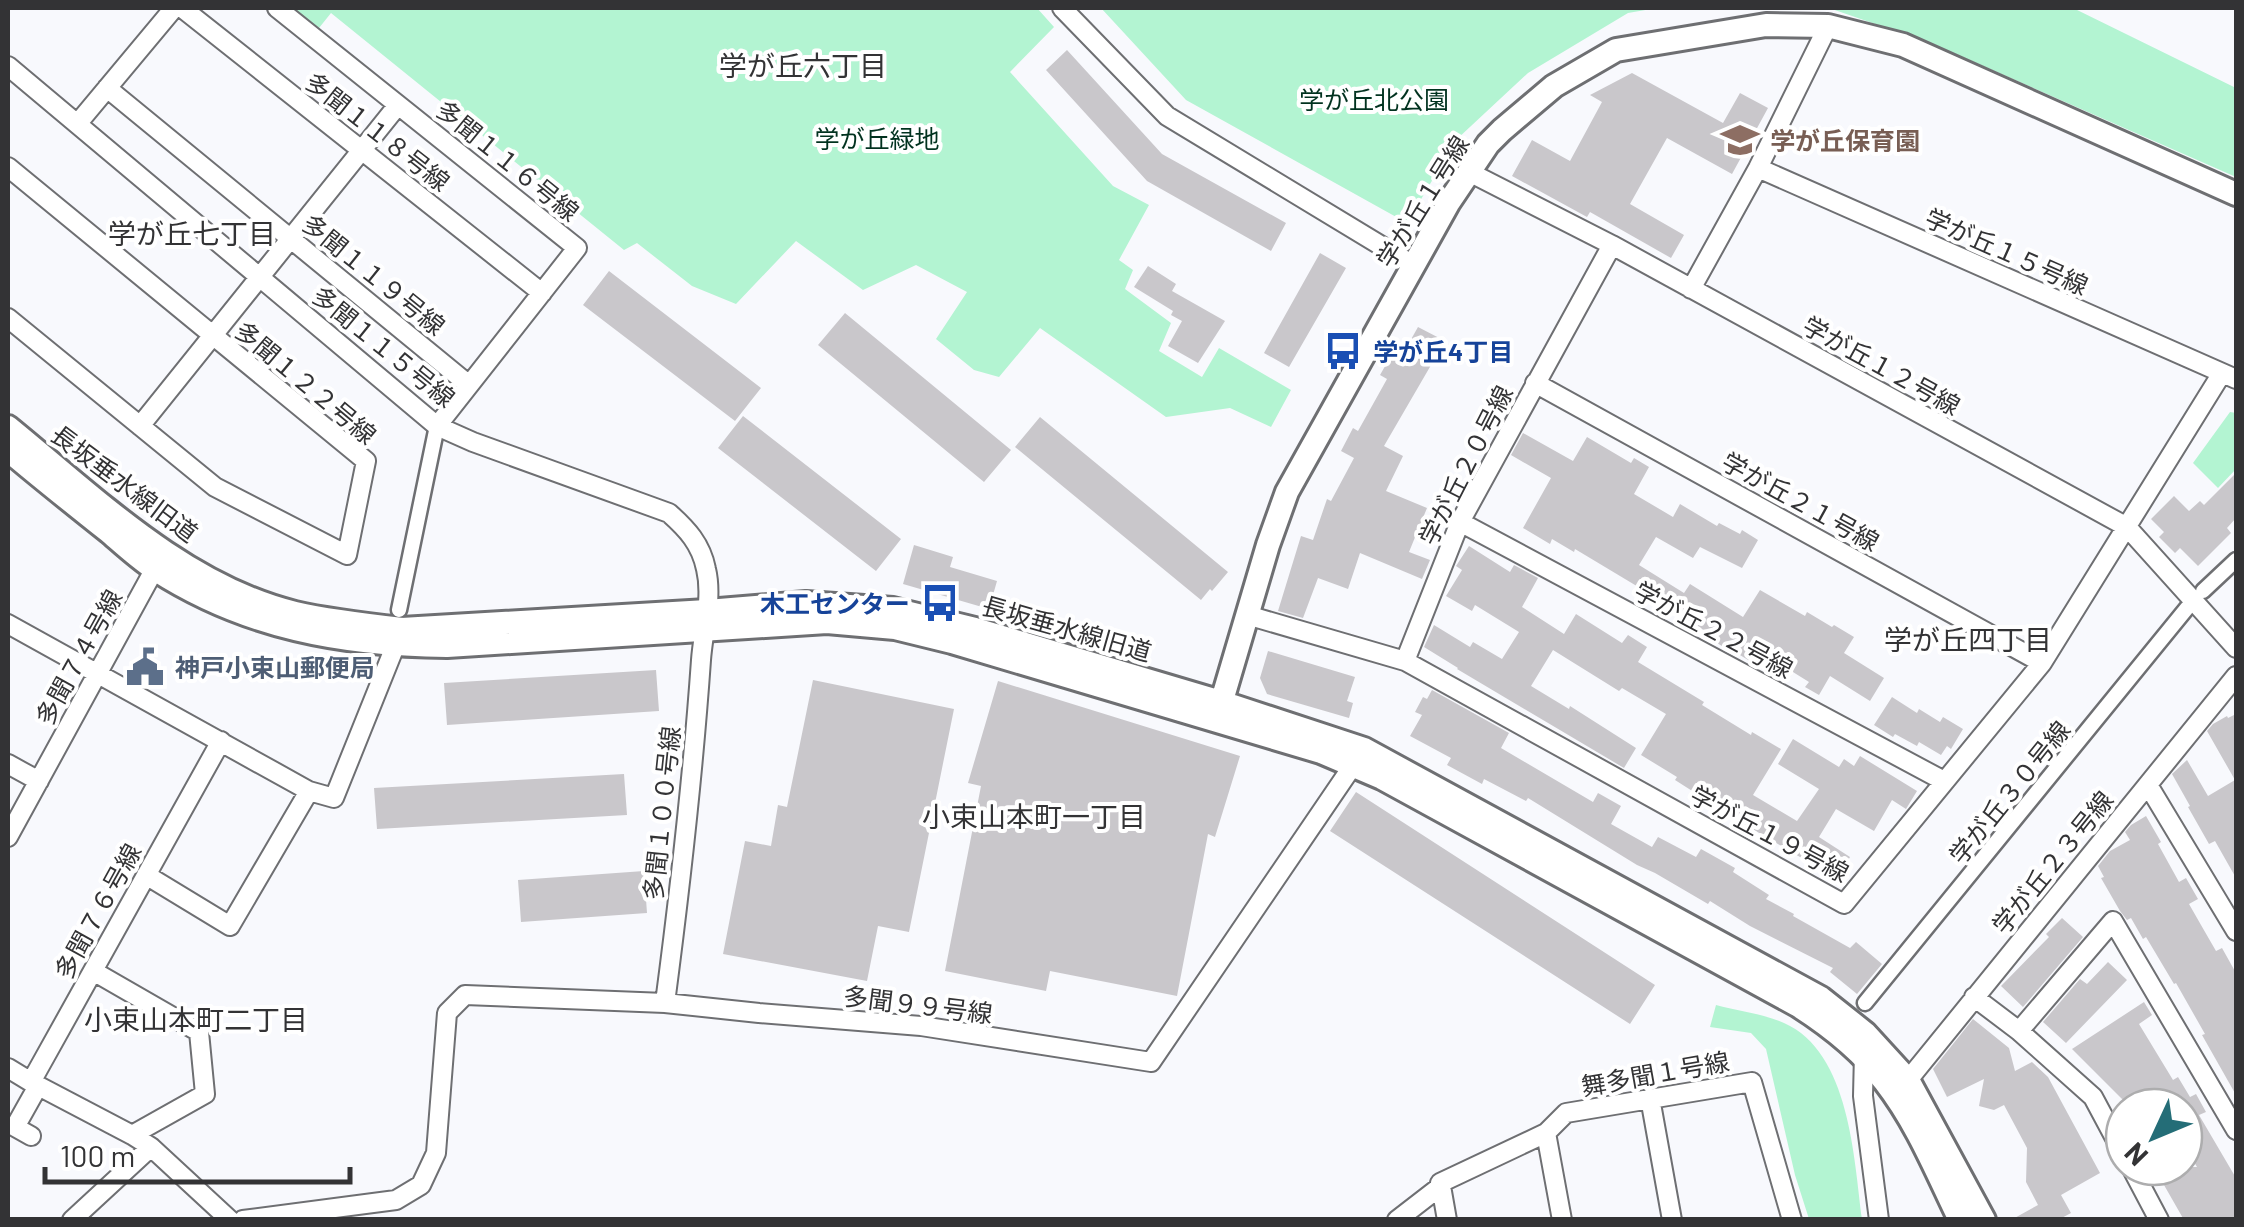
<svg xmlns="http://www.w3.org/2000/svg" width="2244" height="1227" viewBox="0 0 2244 1227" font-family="Barlow,'Noto Sans JP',sans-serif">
<rect width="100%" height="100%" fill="#f8f9fd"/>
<path fill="#b3f4d2" d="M293 8H941L944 10 947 8H1037L1054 27 1010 72 1113 186 1149 205 1119 260 1133 270 1125 289 1171 323 1159 351 1202 377 1219 348 1291 390 1271 427 1230 408 1166 417 1040 328 999 377 974 370 936 339 967 292 916 265 863 290 796 241 736 304 692 286 637 243 624 250 331 13 319 28Z
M1101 8H1657L1628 13 1528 73 1456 140 1407 223 1186 100Z
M1829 8H2073L2236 88V177L1933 44Z
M2230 412 2236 413V469L2218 488 2193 463Z
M1716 1005C1738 1011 1764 1014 1784 1023 1850 1052 1854 1159 1862 1219H1809L1795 1175 1766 1049 1751 1033 1710 1027Z"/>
<path fill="#c9c7cb" d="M1067 50 1162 154 1286 223 1271 251 1147 181 1046 70Z
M1632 73 1723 123 1740 93 1768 108 1732 174 1667 138 1630 204 1684 235 1671 258 1590 212 1587 217 1512 176 1532 140 1570 161 1602 102 1590 95Z
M1320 253 1346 268 1289 367 1264 353Z
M1148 266 1176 284 1172 291 1225 321 1198 363 1168 346 1182 321 1171 315 1173 311 1134 287Z
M609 271 761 388 735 421 583 305Z
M845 313 1011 450 984 482 818 345Z
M1418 327 1445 341 1384 446 1403 456 1386 491 1427 508 1409 552 1430 560 1422 579 1360 553 1348 589 1318 578 1303 618 1278 611 1301 536 1313 540 1327 499 1331 501 1354 458 1341 451 1353 428 1358 431 1387 379 1380 375 1392 354 1400 359Z
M743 416 901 539 876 571 718 448Z
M1040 417 1228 572 1212 591 1210 589 1201 600 1015 447Z
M1523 433 1573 461 1587 437 1631 463 1634 458 1649 467 1634 494 1673 517 1680 504 1717 526 1719 523 1740 534 1742 530 1758 540 1742 568 1700 547 1693 558 1656 537 1639 565 1684 593 1690 584 1743 617 1760 590 1805 616 1807 612 1832 627 1834 625 1854 637 1844 653 1884 678 1870 701 1830 676 1819 695 1805 687 1809 682 1777 662 1775 666 1763 658 1758 666 1735 652 1734 654 1711 639 1713 636 1666 606 1664 609 1637 593 1640 588 1575 549 1574 552 1552 539 1550 544 1523 528 1551 478 1511 455Z
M2236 473V518L2227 528 2231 533 2198 566 2180 548 2175 553 2159 537 2164 532 2151 519 2174 496 2189 511 2200 501 2204 505Z
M914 545 953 557 950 567 997 581 989 609 903 584Z
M1469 546 1510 572 1514 565 1538 578 1522 607 1564 634 1576 614 1622 643 1628 635 1647 647 1638 662 1704 702 1702 705 1751 735 1752 732 1781 749 1753 795 1797 821 1819 789 1778 764 1793 739 1839 767 1844 759 1854 766 1860 756 1917 791 1906 809 1892 800 1874 831 1836 809 1819 837 1850 857 1837 879 1744 824 1675 780 1677 777 1641 755 1666 714 1622 688 1619 691 1553 650 1531 686 1569 709 1570 706 1636 748 1624 768 1457 669 1458 668 1424 647 1434 625 1470 647 1473 642 1502 659 1519 632 1475 605 1472 611 1446 596 1462 570 1456 566Z
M1268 651 1355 677 1347 701 1353 703 1349 718 1267 694 1260 678Z
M656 670 659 711 447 725 444 683Z
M813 680 954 709 909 932 878 926 867 981 723 954 745 841 771 846 778 805 787 807Z
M998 681 1240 756 1215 837 1208 834 1177 996 1050 971 1046 991 945 971 981 786 968 783Z
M1432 690 1509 733 1501 748 1593 802 1598 793 1621 806 1611 824 1652 847 1658 837 1696 857 1701 849 1735 868 1733 872 1769 895 1766 899 1794 914 1793 916 1850 948 1856 942 1882 964 1857 994 1830 972 1833 968 1750 926 1710 901 1708 904 1655 873 1637 865 1528 798 1526 801 1484 779 1482 784 1447 765 1451 758 1410 736 1422 715 1415 712 1423 697 1427 699Z
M1892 697 1917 713 1919 709 1940 722 1943 717 1963 729 1951 749 1947 746 1941 755 1919 742 1917 746 1895 734 1893 737 1874 725Z
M2236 714V878L2215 841 2209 844 2188 807 2190 806 2172 774 2187 760 2208 796 2235 780 2207 731 2213 724 2227 716 2228 718Z
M624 774 627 815 377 829 374 788Z
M1356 792 1655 985 1630 1024 1330 831Z
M2146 816 2161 842 2158 844 2179 882 2186 878 2198 899 2189 904 2201 925 2216 951 2222 948 2236 973V1095L2202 1035 2205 1034 2176 983 2174 984 2146 937 2143 939 2131 918 2127 920 2120 911 2101 878 2104 877 2098 866 2110 851 2130 840 2125 832 2131 825Z
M644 871 647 913 521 922 518 880Z
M2062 918 2083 937 2023 1007 2001 986 2049 937 2046 934Z
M2108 962 2127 980 2066 1043 2043 1022 2080 979 2087 984Z
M2144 1002 2152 1015 2139 1024 2173 1080 2178 1077 2190 1097 2196 1094 2206 1112 2199 1115 2236 1178V1220H2184L2164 1185 2168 1183 2159 1167H2197L2184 1145V1107H2130L2072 1049Z
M1973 1019 2009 1048 2015 1071 2032 1062 2048 1077 2100 1173 2061 1195 2071 1213 2058 1220H2011L2038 1205 2026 1182 2027 1148 2004 1105 1994 1110 1979 1106 1984 1079 1947 1097 1933 1069Z"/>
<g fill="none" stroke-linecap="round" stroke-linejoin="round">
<g stroke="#6e6f72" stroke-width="19">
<path id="pedestrian" d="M2203 591 2236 560
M399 610 437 426
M1865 1003 2187 608"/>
</g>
<g stroke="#6e6f72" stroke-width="22">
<path id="minor" d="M182 8 542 293
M277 8 577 248 437 426
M1062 8 1167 116 1413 265
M8 66 437 426 473 442 669 513C687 529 701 544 706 569 713 598 703 631 701 660 693 775 680 889 665 1003
M107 88 469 385
M78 123 174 8
M8 167 366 461 347 555 215 487 8 318
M1758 168 2236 379
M1467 171 1612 245 2127 527 2236 648
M1691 289 1758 168 1828 26
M1535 383 2042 663
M140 426 398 105
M1460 522 1944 781
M1247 615 1405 661 1844 904 2042 663 2222 373
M8 624 309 791 334 798 400 634
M1405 661 1460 522 1612 245
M8 764 39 781
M2148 785 2236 931
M8 837 159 561
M146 875 230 926 309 791
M1974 997 2019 1031 2093 1097 2124 1155
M2019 1031 2113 921 2236 1130
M1864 1053 1863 1096 1879 1220
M8 1068 31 1082 221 741
M1908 1080 2236 676
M31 1082 132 1135 205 1094 199 1032 93 971
M1650 1098 1672 1220
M1546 1133 1562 1220
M31 1136 15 1127 38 1086
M151 1147 230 1220
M2131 1167 2159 1220
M1441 1186 1447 1220
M72 1220 151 1147 132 1135
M243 1220 396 1200 421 1185 436 1153 447 1013 465 995 665 1003 759 1013 921 1026 1151 1062 1358 758
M1397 1220 1441 1186 1440 1183 1546 1133 1566 1113 1752 1082 1792 1220"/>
</g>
<g stroke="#6e6f72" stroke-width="28">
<path id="tertiary" d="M8 427C94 497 184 586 295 613 330 621 366 625 402 629L707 611 806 603 893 609 975 629 1221 702 1364 749 1821 998 1865 1033 1908 1080 1984 1220
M8 450C41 478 75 505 109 532 124 545 139 559 156 570 246 628 343 645 447 646L827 622 895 628 952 642 1321 752 1382 778 1797 1005C1830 1026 1861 1050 1885 1082 1917 1123 1937 1173 1960 1220
M1218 714 1268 545 1287 492 1449 202 1488 144 1502 130 1554 86 1616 50 1766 25 1828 26 1903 45 2236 194"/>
</g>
<use href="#pedestrian" stroke="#fff" stroke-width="14"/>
<use href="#minor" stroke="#fff" stroke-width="18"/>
<use href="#tertiary" stroke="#fff" stroke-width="22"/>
</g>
<defs>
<g id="school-bare" transform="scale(3)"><path d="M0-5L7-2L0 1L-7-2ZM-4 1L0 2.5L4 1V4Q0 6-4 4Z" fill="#8d6e63" stroke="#fff" stroke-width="2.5" paint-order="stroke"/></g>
<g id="bus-bare" transform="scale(3)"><path d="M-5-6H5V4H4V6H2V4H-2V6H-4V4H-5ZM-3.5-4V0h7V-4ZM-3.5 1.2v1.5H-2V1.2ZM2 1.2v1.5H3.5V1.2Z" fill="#1a4fb4" stroke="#fff" stroke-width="2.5" paint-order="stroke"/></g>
<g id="civic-bare" transform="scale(3)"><path d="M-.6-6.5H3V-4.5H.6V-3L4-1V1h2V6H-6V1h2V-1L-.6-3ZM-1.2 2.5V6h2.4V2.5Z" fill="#5c6f8a" stroke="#fff" stroke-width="2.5" paint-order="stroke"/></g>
</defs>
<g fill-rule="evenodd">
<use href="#school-bare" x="1740" y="140"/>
<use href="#bus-bare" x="1343" y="351"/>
<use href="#bus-bare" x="940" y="603"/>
<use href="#civic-bare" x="145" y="667"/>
</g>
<g text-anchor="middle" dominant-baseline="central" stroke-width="8" stroke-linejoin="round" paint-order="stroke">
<g font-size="25" fill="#01321f" stroke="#fff">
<text x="1374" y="99">学が丘北公園</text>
<text x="877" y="138">学が丘緑地</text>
</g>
<g font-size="25" fill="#333335" stroke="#fff">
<text transform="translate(378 131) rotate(38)">多聞１１８号線</text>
<text transform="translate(508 160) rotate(39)">多聞１１６号線</text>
<text transform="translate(1422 201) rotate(-58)">学が丘１号線</text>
<text transform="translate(2007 251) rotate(24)">学が丘１５号線</text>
<text transform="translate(374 274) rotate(39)">多聞１１９号線</text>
<text transform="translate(384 346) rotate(39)">多聞１１５号線</text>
<text transform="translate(1882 365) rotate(29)">学が丘１２号線</text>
<text transform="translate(306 382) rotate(40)">多聞１２２号線</text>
<text transform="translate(1465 465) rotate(-63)">学が丘２０号線</text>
<text transform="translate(125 483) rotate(37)">長坂垂水線旧道</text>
<text transform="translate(1801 501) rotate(29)">学が丘２１号線</text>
<text transform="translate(1067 628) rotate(16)">長坂垂水線旧道</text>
<text transform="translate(1714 629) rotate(28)">学が丘２２号線</text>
<text transform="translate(78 657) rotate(-61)">多聞７４号線</text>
<text transform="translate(2009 792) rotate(-51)">学が丘３０号線</text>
<text transform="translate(661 813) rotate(-84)">多聞１００号線</text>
<text transform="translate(1770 833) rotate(28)">学が丘１９号線</text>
<text transform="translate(2052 862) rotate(-51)">学が丘２３号線</text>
<text transform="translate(97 911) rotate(-61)">多聞７６号線</text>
<text transform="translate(918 1004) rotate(7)">多聞９９号線</text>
<text transform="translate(1655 1073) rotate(-10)">舞多聞１号線</text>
</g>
<g font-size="25" font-weight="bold" fill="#785e54" stroke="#fff" text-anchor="start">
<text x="1770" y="140">学が丘保育園</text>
</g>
<g font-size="25" font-weight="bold" fill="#164399" stroke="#fff" text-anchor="start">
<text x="1373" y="351">学が丘4丁目</text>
<text x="910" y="603" text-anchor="end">木工センター</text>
</g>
<g font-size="25" font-weight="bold" fill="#4e5e75" stroke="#fff" text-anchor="start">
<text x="175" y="667">神戸小束山郵便局</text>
</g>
<g font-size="28" fill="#333335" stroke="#fff">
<text x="803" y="65">学が丘六丁目</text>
<text x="192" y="233">学が丘七丁目</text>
<text x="1968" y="639">学が丘四丁目</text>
<text x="1034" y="816">小束山本町一丁目</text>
<text x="196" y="1019">小束山本町二丁目</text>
</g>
</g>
<rect width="2244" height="1227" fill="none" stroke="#333335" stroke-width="20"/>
<g transform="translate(2154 1137) rotate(226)"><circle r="48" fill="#ffffff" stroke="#adadae" stroke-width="2.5"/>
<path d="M0-8L18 38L0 25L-18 38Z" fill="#246d77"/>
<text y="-15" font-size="28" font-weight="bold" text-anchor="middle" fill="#333335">N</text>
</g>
<path d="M45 1167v15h305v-15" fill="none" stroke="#333335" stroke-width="5"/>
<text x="60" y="1167" font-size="30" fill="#333335" stroke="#ffffff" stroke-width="8" paint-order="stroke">100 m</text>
</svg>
